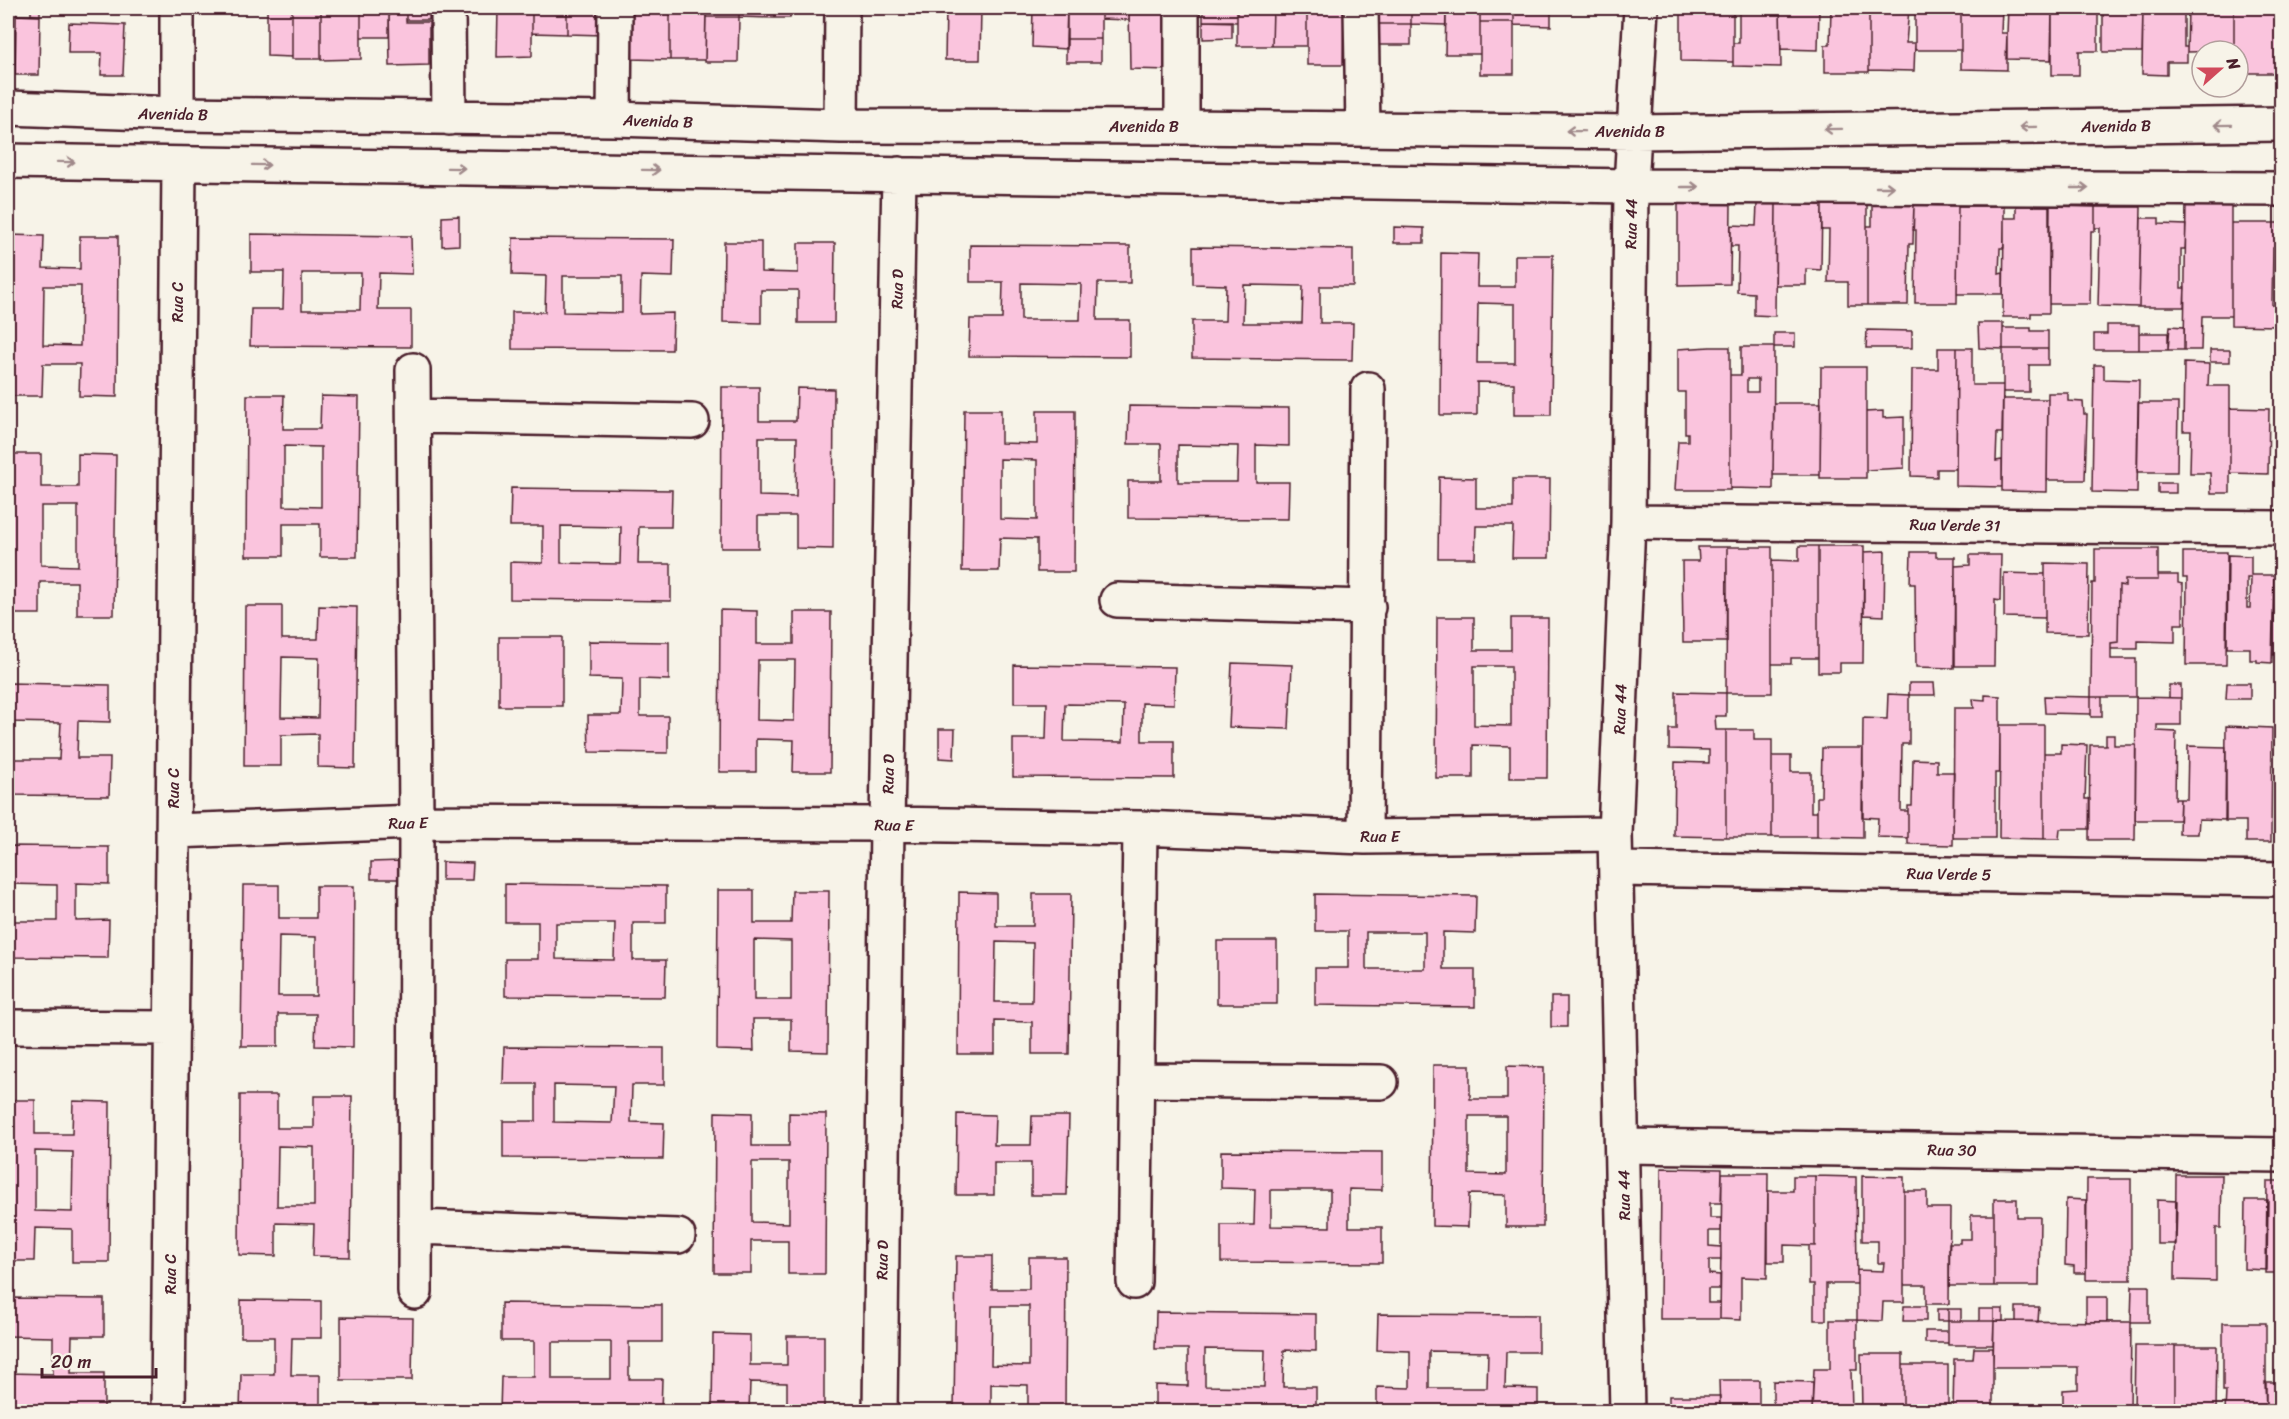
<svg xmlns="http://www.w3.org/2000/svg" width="2289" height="1419" viewBox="0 0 2289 1419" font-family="Sriracha,sans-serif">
<rect width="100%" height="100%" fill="#f7f3e8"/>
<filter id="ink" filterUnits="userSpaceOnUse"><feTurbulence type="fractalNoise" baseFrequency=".0167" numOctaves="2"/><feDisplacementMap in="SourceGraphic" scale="12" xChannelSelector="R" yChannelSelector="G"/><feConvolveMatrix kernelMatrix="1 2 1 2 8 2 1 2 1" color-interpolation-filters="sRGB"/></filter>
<g filter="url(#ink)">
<path fill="#fac4dd" stroke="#4a1f2b" stroke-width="1.5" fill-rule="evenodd" d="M31 8H40V16L31 15Z
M106 8H134V10L106 9Z
M267 8H292V57L267 56Z
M292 8H321V59H292Z
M321 8H361V59L321 60Z
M361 8H389V37H361Z
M389 8H406V22H429V65L390 66Z
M406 8H429V20H406Z
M464 8H498V14H464Z
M498 8H532V56L497 57Z
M532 8H567V34L532 33Z
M567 8H604L603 35 567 34Z
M635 8H670V60L630 59 631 10 635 9Z
M670 8H706L705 60H670Z
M706 8H739V17H706Z
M739 8H775V18L739 17Z
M775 8H791L790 18H775Z
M946 8H981L980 60H945Z
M1033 8H1067V49L1032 47Z
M1067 8H1101V39H1066Z
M1101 8H1129V20L1101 19Z
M1129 8H1171L1170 70 1130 69Z
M1203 8H1237V22L1203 21Z
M1237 8H1273L1272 46H1237Z
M1273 8H1307V46H1272Z
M1307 8H1344L1343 65H1307Z
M1375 8H1411V24H1375Z
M1411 8H1446V25L1411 24Z
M1446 8H1480V54H1445Z
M1480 8H1514V22H1480Z
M1514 8H1551V26L1514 25Z
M1681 8H1733V62L1681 61Z
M1739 8H1780L1781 67 1733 66V43H1739Z
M1780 8H1819L1818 50 1781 49Z
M1831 8H1869V72H1825V45H1830Z
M1869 8 1909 9 1906 43H1915L1914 71 1869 70Z
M1915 8H1961V50H1915Z
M1961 8H2002L2001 33H2007V70L1961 69Z
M2008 8H2052L2051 60 2006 59Z
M2052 8H2098V51H2079V75H2052Z
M2103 8H2143L2142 52H2103Z
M2143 8H2184V47H2187V62H2167V75L2142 74Z
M2188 8H2234V51L2187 52Z
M2234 8H2280L2279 73H2238V51H2234Z
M2280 8H2282V75L2279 73Z
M8 15H16L15 73H8Z
M16 15 40 16 39 75H15Z
M706 17H739L738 62H705Z
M1203 21H1232V38L1203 39Z
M1480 22H1514V74H1480Z
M69 23 125 25 123 75H101L102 53H68Z
M1375 24H1411V45H1375Z
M1066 39H1101V62H1066Z
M2186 201H2231V316H2202L2201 350H2184Z
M1776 202 1822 203 1821 270 1806 269V285H1775Z
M1678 204H1731L1730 284 1678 285Z
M1757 204H1776L1775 316 1754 315V293L1737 292 1738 246H1731V225L1756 226Z
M1822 204 1867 205V305H1848V282H1828L1829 230H1822Z
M2032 204H2050L2049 313H2031V317H2003L2004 218H2016V206H2032Z
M1872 205H1914L1913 244H1909L1908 305H1867V226H1872Z
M1914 205 1958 206 1957 303H1915L1916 230H1913Z
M2278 205H2282V315H2277Z
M1958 206H2004V248H2000L1999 274 2003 273V294H1957Z
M2049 206 2095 207V231H2091L2090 304H2049Z
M2095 207H2141L2139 307 2098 306 2100 228H2095Z
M459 216V245L442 246V217Z
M2141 218H2159V224L2186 225 2185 249H2181V288H2185L2184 307H2139Z
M2231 223H2278L2277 247H2273L2272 305 2277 306 2276 326 2231 325Z
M1394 227 1424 228V243H1394Z
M251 234 411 236 412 274 379 273 378 310H411V347L250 346 251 309H283L284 272H251ZM302 273H361L360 310H302Z
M8 235 44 236 43 268 80 269V236H118L117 397 79 396 80 364H43L42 396H8ZM44 286H81L80 346 43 345Z
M513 238 674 239 673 277 641 276 640 314 673 313 672 350 512 349V312H545L546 276 512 275ZM563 276H622V313L563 312Z
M724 242H761V272L798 273V243H835L834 323H798V290H761V323L723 322Z
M970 245 1130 246V283H1098L1097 320H1130V357L969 356 970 319H1002L1003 282H970ZM1021 283 1081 284 1080 320H1021Z
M1193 247 1353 249V286H1320V323H1353L1352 360 1192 358V321H1225L1226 285 1193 284ZM1244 285 1303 286 1302 323H1243Z
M1441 253 1478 254 1477 287H1515V255H1553L1551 415H1514V383L1477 382V415H1440ZM1478 303 1515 304V363H1477Z
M1978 323H2003V349L1979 348Z
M2107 325H2139V350H2094V334H2107Z
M2170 326 2184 327V350H2168Z
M2003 328H2031V331H2048V349H2003Z
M1867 330 1912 331V348H1866Z
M1774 333H1795V347H1774Z
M2139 333H2168V350H2139Z
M1710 347H1730V490H1675L1678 441H1688V433H1685V392H1678V349Z
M1741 347H1774L1773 489 1730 488V375H1741ZM1747 379H1758V392H1747Z
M1938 348H1957L1956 469H1937V477L1911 476 1912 369H1938Z
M1957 348H1972V385H2003L2002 433H1997L1996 461 2002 460V487L1956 486Z
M2003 349H2048V365H2029V392H2003Z
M2210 350H2230V362H2210Z
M2184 363 2209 364 2208 386H2230V493H2211L2210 473H2190L2191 431H2183Z
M2094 365H2104V379L2139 380 2137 493 2092 492Z
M1821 367H1866V478H1820Z
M722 387H759V421H796L797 388 834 389 833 549 796 548V516H758V548H721ZM759 437H797L796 497 759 496Z
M2048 393H2068V401L2083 402 2084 414H2087L2085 480H2047Z
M247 395H284L283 429H320L321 396 359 397 357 557H320V524H283V556H246ZM284 446 321 447V507L284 506Z
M2003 399H2048L2047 492 2002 491Z
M1774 403H1821L1820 475H1773Z
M2138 403H2178L2177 472H2137Z
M1129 406 1289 408V446L1256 445V482H1289L1288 519 1128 518V481H1161V444H1128ZM1178 445 1238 446 1237 482H1178Z
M2230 408 2269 409 2268 474 2230 473Z
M964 410H1001V443L1037 444V411H1075L1074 572H1037V539L1000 538 999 571H962ZM1000 459 1037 460V520L1000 519Z
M1883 411V418L1904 417V468L1866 470V412Z
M2279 412H2282V474H2279Z
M8 454H41V487H78V454L116 455 114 615H77V582H40V614H8ZM41 506H78V566L41 565Z
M1439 477 1476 478V508H1513V479H1550L1549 558H1512L1513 526H1476L1475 558H1438Z
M2158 483H2176V493H2158Z
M511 488 672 490 671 527H639L638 564H671V601L510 599V562L543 563V526H510ZM561 526 621 527 620 564 561 563Z
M1799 546H1818V658H1791V664H1772V560L1799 561Z
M1818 546H1864L1863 663H1840V672H1818Z
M1698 547H1727V642H1683L1682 561H1699Z
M1727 547H1772V693H1726Z
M2095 549H2158V580H2125V586L2119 585 2118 642 2111 643V659H2136V697H2091L2092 583H2095Z
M1885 551 1884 616 1864 615V552Z
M1911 552H1936V557H1955L1954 668 1916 667 1915 584H1910Z
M2183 552H2227L2226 665H2186L2187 578H2183Z
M1970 555H2001L2000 601 1995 600 1994 666H1955V566L1970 565Z
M2228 555 2251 556V575H2274L2272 663 2257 662V660H2250V648H2227ZM2247 578H2251L2250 608H2247Z
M2045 563 2089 564 2088 634 2045 633Z
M2004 573 2045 574V618L2004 617Z
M2157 575H2178V583L2183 584V624H2175V642L2138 641V649H2111V643L2118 642 2119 585 2125 586V580H2158Z
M2274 575H2282V654L2273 655Z
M245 606H282V639H318L319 606 357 607 355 768 318 767V734L281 735V766H244ZM282 657 319 658 318 718 281 717Z
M720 610 757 611V644H794V612H831L830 772H793L794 740 756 739V772H719ZM758 660H795L794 721 757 720Z
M1437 617H1474V650H1511V618H1548L1547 778H1510V746L1473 745V778H1436ZM1474 666H1511V726L1474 725Z
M499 637H562V706H499Z
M589 641 669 642V680L640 679V716H668V753L589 752 588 715H621L622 679 589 678Z
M1232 663 1292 665 1289 729 1229 727Z
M1014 665 1175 667 1174 704 1142 703V741H1174V778L1013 777V739H1046L1047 703H1014ZM1065 704 1124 705 1123 742 1064 741Z
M8 683 110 685V722L78 721 77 758H110L109 796 8 795V759H59L61 723 8 722Z
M1909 683H1934L1935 695H1909Z
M2227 683H2250V699H2226Z
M2169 685H2181V698H2169Z
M1676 692 1726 693V716H1715L1716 730H1726V837L1674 836 1675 762 1709 763V750L1669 749V729H1676Z
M1888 694 1909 695V744H1902L1901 811H1908V838L1877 837 1878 818 1862 817 1863 718 1887 719Z
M1985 695 2000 696V773H1995V838H1953L1954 708H1974L1973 699 1985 700Z
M2044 696 2091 697V714L2045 713Z
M2091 697H2102V717H2091Z
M2136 697 2181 698V725H2157V731L2176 732 2175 799H2180L2179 820H2135Z
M2000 725H2044V839L1999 838Z
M2226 726 2272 728 2271 842H2246V821H2225Z
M939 729H955L954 759 939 758Z
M1726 730H1754V740H1772V837H1726Z
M2106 735H2114V745H2136L2135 840H2089L2090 745H2106Z
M2061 744 2087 745 2085 799H2090V829H2060L2059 839H2044V753H2061Z
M2188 746 2226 747V820L2199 819 2198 834H2179L2180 799H2187Z
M1822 748H1863V838L1817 837V797H1821Z
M1772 756H1791V772H1811V812H1817V837H1772Z
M1913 759 1937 760V772H1954L1953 845 1908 844V806H1912Z
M8 846 109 847V884L76 883V921L109 920 108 958 8 957V921H57V885L8 884Z
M401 861V879H371V862Z
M442 862 473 863 472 880H442Z
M505 884 666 886V923H633V960H666L665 997 505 996V959H538V922H505ZM556 923H615L614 960 556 959Z
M243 885H279V918H316V886H354L353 1047 315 1046 316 1014H278V1046H241ZM279 936 316 937V996H278Z
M718 890H754V923H791L792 891H829L828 1052 791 1051V1019H753L754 1051 717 1050ZM754 940 791 941V1000H754Z
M959 892 996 893V926H1033V894H1071L1069 1054H1032V1022L995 1021V1054H958ZM996 942 1033 943 1032 1002H995Z
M1315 894 1476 896 1475 933 1443 932V969H1475V1007L1315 1005V968H1348V931H1315ZM1366 932H1425V969H1366Z
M1217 941H1277V1004H1217Z
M1551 997H1567V1027H1551Z
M504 1047 664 1048V1085H632L631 1122 664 1123 663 1159 503 1158V1121H536V1084H503ZM554 1085 614 1086 612 1123 554 1122Z
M1433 1065H1470V1099H1507V1066L1544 1067 1543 1227H1506V1195L1469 1194 1468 1227 1432 1226ZM1469 1116H1506V1175L1469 1174Z
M240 1095H277V1128H314V1096H352L350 1257 313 1256 314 1224 276 1223V1256L239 1255ZM278 1146 314 1147V1206H277Z
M8 1100H35V1134H72L73 1101 110 1102 109 1262H72V1229L35 1228 34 1261H8ZM35 1151 73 1152 72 1212 35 1211Z
M715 1112 752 1113V1146H789V1113L826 1114 825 1274H788V1241H751V1273H714ZM752 1162H789V1223L752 1222Z
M957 1114 995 1115 994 1145H1031L1032 1116H1069L1067 1195H1031V1163H994V1195H956Z
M1221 1151 1382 1152V1190L1349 1189V1227H1382V1263L1221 1262V1225H1254L1255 1189 1221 1188ZM1271 1190H1330V1227L1271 1226Z
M1661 1168 1722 1169 1721 1203H1710V1218H1721V1231H1709V1246L1721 1247V1260H1709V1274L1720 1275V1289H1708V1303H1720V1319H1660Z
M1722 1173H1768L1767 1278 1741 1277V1320L1720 1319Z
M2176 1175H2222L2221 1228H2216V1281L2175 1280Z
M1793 1176H1815V1246L1784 1245V1262H1768V1191H1793Z
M1815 1176 1856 1177 1857 1284H1826V1320H1814V1284H1809V1246H1815Z
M1862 1176 1904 1177V1302H1883L1882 1321 1857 1320V1270L1883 1271 1884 1263H1878V1241H1862Z
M2087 1179H2131V1280H2086Z
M2267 1181H2282V1273H2266Z
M1904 1191H1927V1208H1950L1949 1304H1926V1285H1904Z
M1994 1199H2017V1217H2040L2039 1286H1994Z
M2066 1199 2086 1200V1273H2074V1266L2065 1265Z
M2157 1200 2177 1201 2176 1244H2157Z
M2245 1200H2268L2267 1270 2244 1269Z
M1971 1215H1994V1286H1949V1243H1960V1239H1971Z
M956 1256H992V1289H1029V1257H1066L1065 1412H1028V1385L991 1384V1412H954ZM992 1306H1029V1366L991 1365Z
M2132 1286H2149V1322H2131Z
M2086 1297H2107V1322H2086Z
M8 1298 104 1299V1336H72L71 1373H104V1410L8 1409V1373L53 1374V1337L8 1336Z
M241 1300 321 1301V1338H292L291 1375H320V1412H240L241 1374H274V1337H241Z
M501 1303 662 1305V1342H629V1379H662L661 1412H500L501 1377H534V1341H501ZM552 1342H611V1379H552Z
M1904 1306H1926V1321H1903Z
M2016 1307H2039L2038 1322 2016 1321Z
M1937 1309H1948V1321H1937Z
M1948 1309H1961V1321H1948Z
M1979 1309H1994V1321H1979Z
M1994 1309H2003V1321H1994Z
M1156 1312 1316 1314V1351L1284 1350 1283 1387H1316V1412H1155V1385L1188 1386V1349H1155ZM1205 1349 1265 1350 1264 1387 1205 1386Z
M1378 1314 1538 1315V1352H1506L1505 1388 1538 1389V1412H1377V1387L1410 1388V1351L1377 1350ZM1429 1351 1488 1352 1487 1388H1429Z
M341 1317 413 1318 412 1380H341Z
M1830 1320H1857V1370H1851L1852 1412H1812L1814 1369H1830Z
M1948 1321H1994L1993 1345H1948Z
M1994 1321 2131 1322 2130 1412H2063V1390L2078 1389V1367H1993Z
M2223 1323H2266V1412H2225L2226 1391H2223Z
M1925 1331H1948V1343H1925Z
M713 1334 750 1335V1365H787V1336H824V1412H787V1383L750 1382 749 1412H712Z
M2135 1346H2175V1412H2134Z
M2175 1346H2217L2216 1412H2175Z
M1974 1348H1993V1412H1953L1954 1359H1973Z
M1861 1354H1903V1412H1862Z
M1903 1365H1948V1412H1903Z
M1719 1380H1759V1412H1720Z
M1773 1381 1813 1382 1812 1412H1773Z
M2265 1382H2279L2282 1412H2266Z
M1669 1396H1720V1412H1669Z"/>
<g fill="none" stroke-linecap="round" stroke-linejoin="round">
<g stroke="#4a1f2b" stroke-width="38">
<path id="minor" d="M177 8V114
M448 8 449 118
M1182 8V127
M1361 8 1363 129
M8 108 177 114 614 119 841 126 1182 127 1635 132 2282 124
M614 119 615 8
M841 126 842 8
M8 161 1631 186 2282 189
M413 370 416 822 415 1292
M414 416 692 421
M1628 522 2282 528
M1117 600 1368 607
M173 831 416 822 887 824 1140 828 1365 837 1615 834
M1365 837 1368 389
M1616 869 2282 879
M8 1027 172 1028
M1138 1080 1381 1082
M1623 1146 2282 1155
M416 1227 678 1236
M1134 1282 1140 828
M168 1412 179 164
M880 1412 887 824 899 174
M1627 1412 1615 834 1628 522 1631 186 1641 8"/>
</g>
<use href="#minor" stroke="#f7f3e8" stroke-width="33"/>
</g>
<defs><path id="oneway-shaft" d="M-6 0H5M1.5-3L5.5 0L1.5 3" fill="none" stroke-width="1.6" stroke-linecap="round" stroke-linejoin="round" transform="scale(1.5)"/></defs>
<g stroke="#a0898a">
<use href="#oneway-shaft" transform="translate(2223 125) rotate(179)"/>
<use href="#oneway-shaft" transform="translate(2028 127) rotate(179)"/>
<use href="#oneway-shaft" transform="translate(1833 129) rotate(179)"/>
<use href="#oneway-shaft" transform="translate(1575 131) rotate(-179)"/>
<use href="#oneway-shaft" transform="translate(66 162) rotate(1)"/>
<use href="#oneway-shaft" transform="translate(261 165) rotate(1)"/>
<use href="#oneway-shaft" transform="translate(456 168) rotate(1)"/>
<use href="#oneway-shaft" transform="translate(651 170) rotate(1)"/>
<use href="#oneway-shaft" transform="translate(1690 187)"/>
<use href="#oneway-shaft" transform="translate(1885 187)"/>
<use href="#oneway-shaft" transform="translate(2080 188)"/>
</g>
</g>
<g text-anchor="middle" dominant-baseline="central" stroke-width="4.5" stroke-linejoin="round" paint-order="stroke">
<g font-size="16" fill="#4a1f2b" stroke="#f7f3e8">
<text transform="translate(173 114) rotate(1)">Avenida B</text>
<text transform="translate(658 121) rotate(2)">Avenida B</text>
<text x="1144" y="126">Avenida B</text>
<text transform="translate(2116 126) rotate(-1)">Avenida B</text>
<text x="1630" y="131">Avenida B</text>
<text transform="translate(1631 224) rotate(-89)">Rua 44</text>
<text transform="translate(897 289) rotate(-89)">Rua D</text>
<text transform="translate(177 302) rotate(-90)">Rua C</text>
<text transform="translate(1955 525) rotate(1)">Rua Verde 31</text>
<text transform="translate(1620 709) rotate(-88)">Rua 44</text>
<text transform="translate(888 774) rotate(-89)">Rua D</text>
<text transform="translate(173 788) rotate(-90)">Rua C</text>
<text transform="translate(408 823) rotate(-1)">Rua E</text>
<text transform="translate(894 825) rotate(1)">Rua E</text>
<text x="1380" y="836">Rua E</text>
<text transform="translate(1949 874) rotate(1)">Rua Verde 5</text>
<text transform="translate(1952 1150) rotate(1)">Rua 30</text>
<text transform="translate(1624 1195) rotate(-91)">Rua 44</text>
<text transform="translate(882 1260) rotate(-89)">Rua D</text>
<text transform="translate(170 1274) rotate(-90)">Rua C</text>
</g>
</g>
<rect width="2289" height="1419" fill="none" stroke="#f7f3e8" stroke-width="30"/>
<rect x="15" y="15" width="2259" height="1389" fill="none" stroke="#4a1f2b" stroke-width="2" filter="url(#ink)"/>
<g transform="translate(2220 69) rotate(69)"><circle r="28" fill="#f7f3e8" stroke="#b29e9c" stroke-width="1.5"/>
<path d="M0-4.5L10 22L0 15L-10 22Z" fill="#d1495b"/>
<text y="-9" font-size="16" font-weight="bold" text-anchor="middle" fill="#4a1f2b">N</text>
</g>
<path d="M42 1368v9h114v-9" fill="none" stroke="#4a1f2b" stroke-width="3"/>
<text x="51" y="1368" font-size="18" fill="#4a1f2b" stroke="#f7f3e8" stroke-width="4.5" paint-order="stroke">20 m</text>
</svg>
